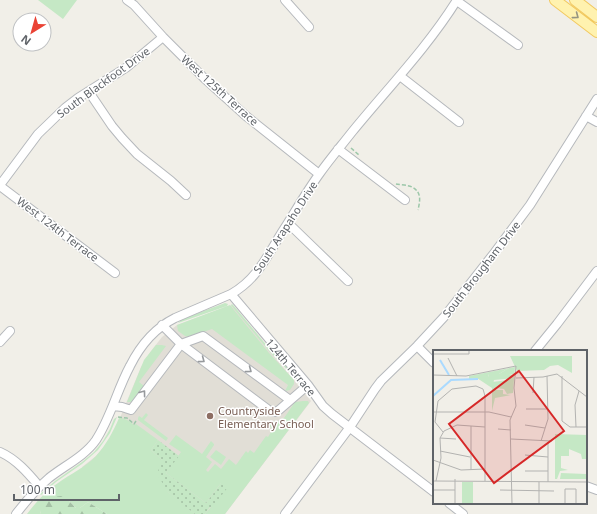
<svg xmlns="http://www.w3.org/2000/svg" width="597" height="514" viewBox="0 0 597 514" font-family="'Noto Sans',sans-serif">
<defs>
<pattern id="forest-firs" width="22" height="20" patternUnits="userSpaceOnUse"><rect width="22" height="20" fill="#c5e8c5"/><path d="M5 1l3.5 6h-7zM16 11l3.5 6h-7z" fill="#a3c0a4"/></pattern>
<pattern id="park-dots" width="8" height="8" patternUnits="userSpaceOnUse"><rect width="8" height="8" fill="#c5e8c5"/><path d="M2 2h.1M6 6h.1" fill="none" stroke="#a3c0a4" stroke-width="1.8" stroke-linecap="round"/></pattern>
</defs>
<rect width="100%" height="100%" fill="#f1efe8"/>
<path fill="#e1ded6" d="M232 305 311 401 225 514H108L82 467 96 456 107 443 115 430 141 367 151 351 162 337 177 325Z"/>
<path fill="#c5e8c5" d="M38 0H77L63 19Z
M225 303 228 304 227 306 178 323 182 319Z
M232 304 234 306 268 347 293 374 295 378 269 351 235 310 231 305Z
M230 305 269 353 294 380V384L290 390 285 391 288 385 212 329 188 337 185 336 178 331 177 325Z
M156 345H162L166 346 139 382 144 386 132 402H127L144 360Z
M303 401H308L309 403 225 514H205L211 507 221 483 206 503 166 473 181 452 169 444 176 435 202 454 211 441 214 444V445L206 457 212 462 206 470 208 472 215 464 221 469 229 459 236 465 246 451 248 453 250 450 254 453 266 436 268 437 273 429 268 425V422L278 421 284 418 295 402Z
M146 413 148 415 144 420 168 438 166 441 138 420V418L139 416 142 418Z
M117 417 110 433 98 450 82 464 56 482 41 495 40 494 55 481 82 462 94 452 103 441 110 429 114 419Z
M119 418C126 418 129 421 134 425L136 424 158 440 151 450 162 460 168 492 195 514H107L88 502 80 508H76L69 501 40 511 41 514H27C36 502 46 491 58 483 70 474 86 467 96 456 106 445 113 432 119 418Z
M216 450 226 457 221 465 210 457Z"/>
<path fill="url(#forest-firs)" d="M61 496 69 501 76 508H80L88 502 107 514H41L40 511C44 502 50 497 61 496Z"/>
<path fill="url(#park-dots)" d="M158 440 179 456 166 473 206 503 222 482 228 487 212 508 210 507 205 514H195L182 504 168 492 157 474 162 460 151 450Z"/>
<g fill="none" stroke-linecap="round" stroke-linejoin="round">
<g stroke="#b5b8bc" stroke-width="10">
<path id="minor" d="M127 0 134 5 163 37 204 78 246 116 319 174
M285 0 309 27
M457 1 518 45
M400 76 459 122
M89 92 112 126 122 138 137 154 171 181 186 195
M586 116 597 122
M338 149 405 200
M0 185 38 134 65 108 78 98 127 67 163 37
M0 186 115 273
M288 223 348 281
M231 294 308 385 323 406 332 414 434 492
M162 325 181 344 270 411 275 412 279 410 308 385
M0 342 10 331
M417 346 434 363
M535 351 557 324 597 271
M113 406 122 407 131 410 181 344 203 336 290 400
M0 452C16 459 28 473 39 486
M586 486 597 490
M449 503 463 514
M16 514C26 501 36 489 49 478 64 466 85 456 96 440 111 417 117 390 130 366 140 346 155 328 175 318L231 294C258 279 268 254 284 229 296 210 307 191 320 173 330 159 341 146 352 132 387 89 427 48 457 0
M285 514 350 427 375 389 381 381 417 346 444 317 495 252 530 205 597 99"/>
</g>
<g stroke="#f2c960" stroke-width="12">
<path id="major" d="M555 0 597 32
M575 0 597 17"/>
</g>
<path stroke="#9cc7a9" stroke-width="1.5" stroke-dasharray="4 2" stroke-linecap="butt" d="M351 148 359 155
M396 184C401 185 408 185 412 187 422 192 420 201 418 210
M118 417 127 418 134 424 136 421"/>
<use href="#minor" stroke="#fff" stroke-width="8"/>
<use href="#major" stroke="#fff2af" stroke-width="10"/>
</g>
<defs><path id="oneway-chevron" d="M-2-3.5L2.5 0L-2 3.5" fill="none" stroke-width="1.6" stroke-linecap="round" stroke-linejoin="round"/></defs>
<use stroke="#979581" href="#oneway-chevron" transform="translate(576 16) rotate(37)"/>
<g stroke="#979a9d">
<use href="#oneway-chevron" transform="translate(202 360) rotate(37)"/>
<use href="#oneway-chevron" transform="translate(249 370) rotate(37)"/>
<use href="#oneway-chevron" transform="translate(143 393) rotate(-53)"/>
</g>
<circle fill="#8d6e63" stroke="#fff" stroke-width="1.5" cx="210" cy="416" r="4"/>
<g text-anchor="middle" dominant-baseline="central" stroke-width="3" stroke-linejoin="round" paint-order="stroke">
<g font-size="11" fill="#5f6368" stroke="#fff">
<text transform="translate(103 82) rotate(-36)">South Blackfoot Drive</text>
<text transform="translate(220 90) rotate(42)">West 125th Terrace</text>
<text transform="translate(285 227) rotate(-57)">South Arapaho Drive</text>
<text transform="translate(58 229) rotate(37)">West 124th Terrace</text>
<text transform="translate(481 269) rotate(-52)">South Brougham Drive</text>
<text transform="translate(291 367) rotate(50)">124th Terrace</text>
</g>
<g font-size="11" fill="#785e54" stroke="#fff" text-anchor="start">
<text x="218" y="410">Countryside<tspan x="218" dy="13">Elementary School</tspan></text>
</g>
</g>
<g transform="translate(433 350)">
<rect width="154" height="154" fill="#f1efe8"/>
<path d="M82 17 80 43 74 44 71 39 63 38 61 44 62 40H70V44L78 45 62 48 59 61V32L76 30 80 24H76L74 19 66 24H56L55 27 36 29V26ZM122 84 154 85V109H149L148 104 136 99V106H128V118L135 120 127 121 124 129H122ZM128 123 153 124 154 129H127Z" fill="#c5e8c5"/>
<path d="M74 19 76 20V24L81 25V28L61 30 59 38 44 28 52 25 55 27 56 24H66Z" fill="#c5e8c5"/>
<path d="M77 6H139V23L125 15 117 16 111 20 84 21ZM29 132H40V154H29Z" fill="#c5e8c5"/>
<path fill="none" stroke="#aadaff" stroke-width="2" d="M7 10 16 25M0 46 18 30 45 29"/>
<path fill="none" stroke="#b3b3b1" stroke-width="1" d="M0 4H36V0M15 8 24 26M0 25 33 26 83 16 81 38 83 56 77 70 79 154M129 26V71L137 77H154M83 28 110 27 124 24 154 47M100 43 101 27M93 59H114M0 62H56L78 67M92 75 112 78M38 76V120M143 77 142 55 146 41M65 79 78 80M10 82 2 72 5 51 19 39 43 36 50 39 52 46V131M7 88 23 89M78 89 119 91M108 91 115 69 114 26M115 92V132M7 101 37 107M92 105 115 107M0 110 28 120 52 119M92 121H115M22 129V154M0 131 154 132M3 131 8 108 7 88 11 81 24 75 52 77M106 132V154M0 140H22M67 140 121 141M67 154H109M132 154V139H143V154"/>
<path fill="#d62828" fill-opacity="0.15" stroke="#d62828" stroke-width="2" d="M86 21 131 81 61 133 16 74Z"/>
<rect width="154" height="154" fill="none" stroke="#5f6368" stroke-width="2"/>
</g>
<g transform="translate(32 32) rotate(217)"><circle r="19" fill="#ffffff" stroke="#bfc1c3"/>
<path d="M0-3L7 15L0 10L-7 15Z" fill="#ea4335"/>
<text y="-6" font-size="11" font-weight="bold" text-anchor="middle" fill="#5f6368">N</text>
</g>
<path d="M14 494v6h105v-6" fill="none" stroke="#5f6368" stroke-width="2"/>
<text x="20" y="494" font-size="12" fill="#5f6368" stroke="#ffffff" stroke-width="3" paint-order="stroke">100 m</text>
</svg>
